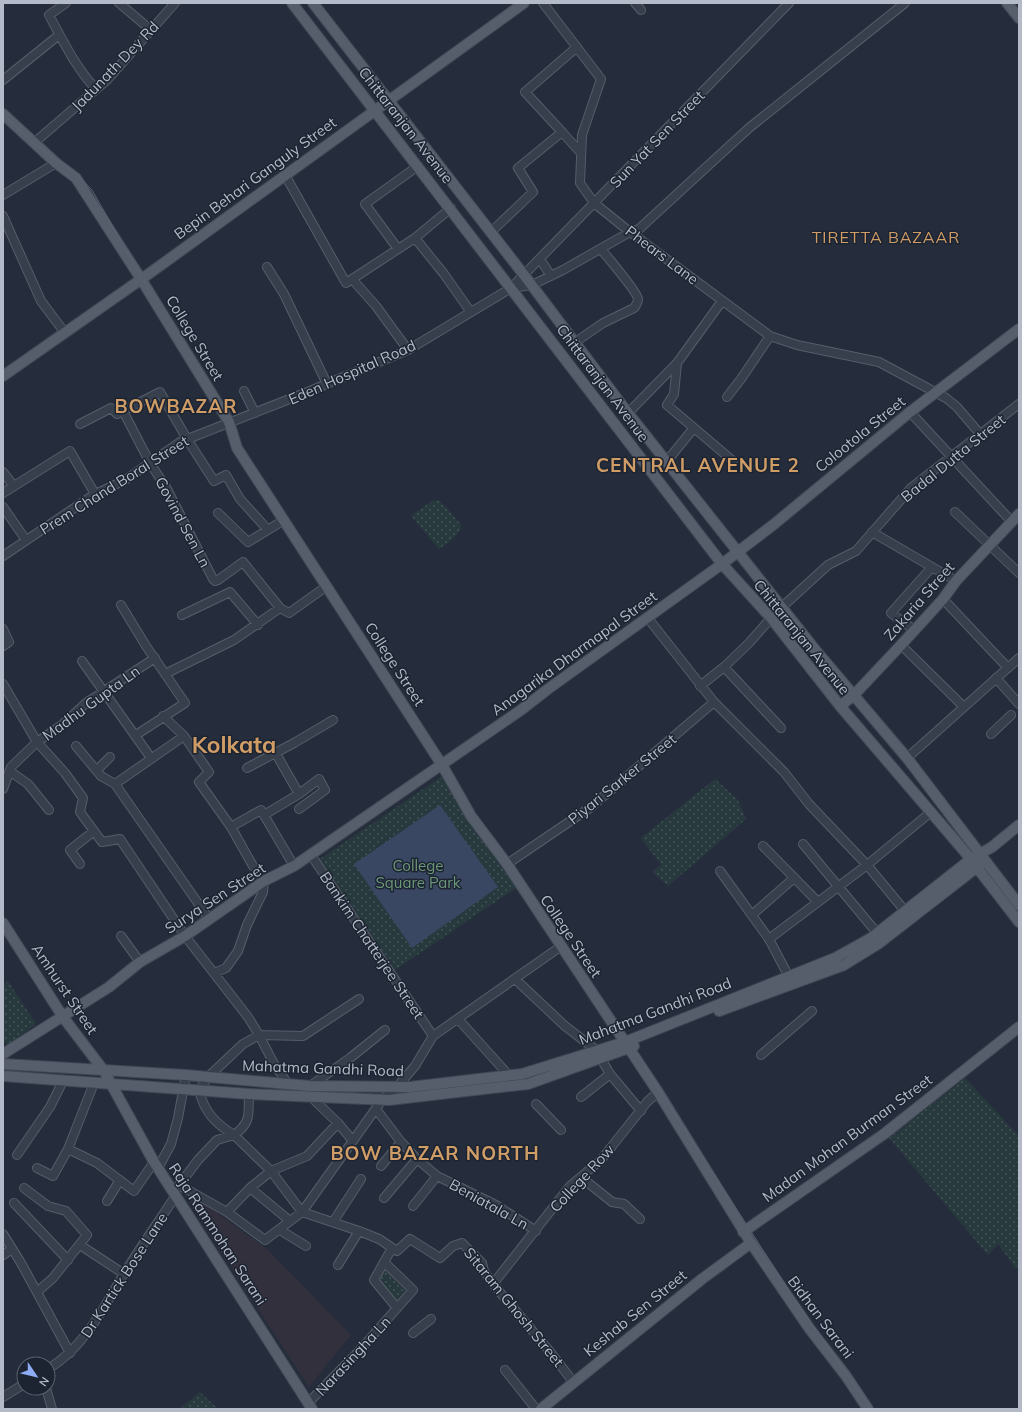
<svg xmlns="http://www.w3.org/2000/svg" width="1022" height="1412" viewBox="0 0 1022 1412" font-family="Mulish,sans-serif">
<defs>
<pattern id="park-dots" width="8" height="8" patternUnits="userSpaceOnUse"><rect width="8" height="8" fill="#27393d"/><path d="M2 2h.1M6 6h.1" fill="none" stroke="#445458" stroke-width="1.8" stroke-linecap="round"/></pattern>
</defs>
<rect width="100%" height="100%" fill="#252d3c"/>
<path fill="#33303e" d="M189 1193 267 1249 351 1335 309 1387 191 1206Z"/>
<path fill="url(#park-dots)" d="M438 500 447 508 461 525C461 535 447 543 439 549L411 516 432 501Z
M441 777 516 888 395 970 320 859Z
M715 779 738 800 746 819 668 886 652 872 661 865 641 838Z
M8 981 36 1024 7 1046 3 1039V985Z
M965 1078 1019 1136V1267L1016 1269 998 1244 988 1255 889 1138Z
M385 1269 407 1291 399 1302 377 1279Z
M200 1392 218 1409H179Z"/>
<path fill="#394763" d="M440 805 498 887 412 948 354 864Z"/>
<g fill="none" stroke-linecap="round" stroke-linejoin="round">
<g stroke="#565d6a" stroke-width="10">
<path id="minor" d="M66 3 49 15C63 41 76 68 96 89
M119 3 151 30
M543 3 601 79 582 135 580 183 594 203 630 232 770 336 797 345 879 362 946 398 957 407 980 434
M635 3 641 10
M3 80 59 35
M562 132 581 153
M35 142 107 80 175 3
M285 175 346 283 415 238 451 208
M3 195 56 163
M3 216 41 301 65 333
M491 232 533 192 518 168 562 132 525 92 577 47
M415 238 444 274 470 311
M398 249 365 204 418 166
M540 259 551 276
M267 267 284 294 327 384
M352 279 376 306 408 350
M511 288 532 285 563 270 630 232 639 229 749 128 905 3
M722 301 677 363 674 394 667 405 733 461
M574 343 603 323 634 308C636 305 638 303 638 299 637 291 607 257 601 249
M244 391 255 413
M727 397 741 379 770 336
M123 411 150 463 167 489 213 579 215 581 218 580 243 562 280 608
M910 412 1012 522
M628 413 677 363
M80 424 111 408 117 414 160 392 187 439 214 481 226 475 240 499 268 530
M667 461 693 429
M3 472 13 485
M3 493 70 451 95 494
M3 507 26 540
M955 512 1019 573
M218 513 248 542 284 520
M872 532 956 581
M3 556 95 494 125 480 180 442 305 393 408 350 511 288 789 3
M943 599 1008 668
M121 605 146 646 185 703 136 735
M782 607 828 565 856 551 911 488 1019 404
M182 615 230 592 258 625
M647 617 714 702 784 772 809 804 867 865 905 911
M3 629 9 642 3 646
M914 630 891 613 932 567
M901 645 964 707
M82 661 151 758
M724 667 749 643 771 618
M165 674 234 640 280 608 289 613 327 586
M996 678 1019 704
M3 684 37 742 65 773 83 798 80 812 102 842 120 839 185 936 248 1017 259 1035 274 1064 288 1084
M700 686 724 667 781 728
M163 716 184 736 209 772 199 782 231 827 253 866
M991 734 1011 715
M76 746 101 776 115 784 209 919
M907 758 1019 658
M247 768 294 743 333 720
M97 770 110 757
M11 772 28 784 49 810
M115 784 184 736
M3 789 11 767 37 742 62 725 86 703 155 658
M299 794 319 779 325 790 299 809
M264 815 299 794 275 752
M231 827 261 810 294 866
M803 844 877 933
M763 846 817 901
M311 855 433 1036
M80 864 70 850 94 831
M507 864 591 807 714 702
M720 871 769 939 789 977
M753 914 794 878
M121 936 140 962
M769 939 867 865 931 812
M214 973 226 968 238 951 247 925 263 892 264 881
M515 979 565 1026 596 1050 610 1074
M458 1019 512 1079
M761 1055 812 1011
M310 1086 350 1058 385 1030
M249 1094C248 1114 252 1122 234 1135 216 1124 204 1112 199 1090L208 1077 243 1044 259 1035 303 1036 359 999
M311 1097 338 1123 353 1141
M581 1097 610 1074 641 1111
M536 1104 561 1130
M376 1109 401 1142 417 1159 437 1176 496 1205 536 1231
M68 1149 94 1083
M17 1155 50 1107 63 1081
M381 1166 401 1142
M37 1168 53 1176 68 1149 97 1163 134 1191 154 1162
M158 1168 171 1144 178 1118 186 1075
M581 1177 612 1202 624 1204 640 1219
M179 1185 227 1212 265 1240 302 1212 382 1100 397 1087 415 1066 433 1036 560 947
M24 1188 48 1206 66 1211 87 1235 53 1278 37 1292
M250 1188 290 1221
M174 1192 198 1160 217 1140 234 1135 271 1171 302 1212 359 1231 379 1239 397 1251 410 1239 440 1258 453 1246 462 1243 482 1263 484 1271 493 1284 551 1353 574 1383
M384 1198 417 1159
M107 1201 120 1180
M14 1203 68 1260
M413 1206 437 1176
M227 1212 250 1188 271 1171 307 1156 338 1123
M333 1222 361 1179
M280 1230 306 1246
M3 1234 21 1263 70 1353
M80 1245 124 1274
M392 1248 374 1280 397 1308
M3 1255 12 1249
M338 1265 359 1231
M493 1284 570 1186 601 1160 647 1102 658 1092
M413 1333 431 1319
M48 1369C84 1347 101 1312 122 1277 139 1249 158 1223 176 1195
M505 1370 536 1409
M46 1388 52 1409
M3 1397 24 1384
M308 1403 360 1350 413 1290 384 1262"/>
</g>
<g stroke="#414855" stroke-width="12">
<path id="major" d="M292 3 722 564 771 618 840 706 965 852 1019 922
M313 3 524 275 628 413 817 652 907 758 1019 905
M1007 3 1019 18
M3 114 56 163 76 178 141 279 229 422 237 448 442 765 471 816 507 864 658 1092 751 1243 809 1328 846 1376 868 1409
M3 376 143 278 524 3
M840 706 853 696 901 645 943 599 956 581 1019 514
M3 923 63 1017 104 1071 154 1162 312 1409
M719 1011 844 965 878 944 981 864
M3 1054 109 987 140 962 185 936 264 881 294 866 521 710 548 689 722 564 773 525 910 412 1019 329
M3 1064 186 1075 310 1086 410 1087 522 1074 625 1042 835 958 871 938 971 859 992 847 1019 825
M3 1076 249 1094 389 1100 528 1084 634 1046
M743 1232 884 1134 1019 1027
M541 1409 702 1279 751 1243"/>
</g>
<use href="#minor" stroke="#383f4c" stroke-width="8"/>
<use href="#major" stroke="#565e6c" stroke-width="10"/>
<path stroke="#5b6373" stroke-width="1" d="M1005 3 1019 20
M3 114 32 142 76 174 92 190 151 294
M625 1042 629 1048
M644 1066 790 1292 871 1409"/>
</g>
<g text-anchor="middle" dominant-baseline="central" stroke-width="3" stroke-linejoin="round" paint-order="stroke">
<g font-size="15" fill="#b4bac8" stroke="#1d2431">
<text transform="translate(115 66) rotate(-46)">Jadunath Dey Rd</text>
<text transform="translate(406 125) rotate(52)">Chittaranjan Avenue</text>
<text transform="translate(657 139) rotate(-46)">Sun Yat Sen Street</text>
<text transform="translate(255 178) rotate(-36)">Bepin Behari Ganguly Street</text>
<text transform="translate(662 255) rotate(37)">Phears Lane</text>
<text transform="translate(195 338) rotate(59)">College Street</text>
<text transform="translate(352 372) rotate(-24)">Eden Hospital Road</text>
<text transform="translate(603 383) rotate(53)">Chittaranjan Avenue</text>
<text transform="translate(860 434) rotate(-39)">Colootola Street</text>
<text transform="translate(953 458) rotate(-39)">Badal Dutta Street</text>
<text transform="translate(114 485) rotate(-32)">Prem Chand Boral Street</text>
<text transform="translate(183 522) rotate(62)">Govind Sen Ln</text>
<text transform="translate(919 601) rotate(-49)">Zakaria Street</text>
<text transform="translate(802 637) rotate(51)">Chittaranjan Avenue</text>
<text transform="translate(574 653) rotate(-36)">Anagarika Dharmapal Street</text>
<text transform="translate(395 664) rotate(57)">College Street</text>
<text transform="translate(91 703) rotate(-36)">Madhu Gupta Ln</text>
<text transform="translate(622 779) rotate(-39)">Piyari Sarker Street</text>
<text transform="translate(215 898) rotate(-33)">Surya Sen Street</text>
<text transform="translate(571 936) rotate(56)">College Street</text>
<text transform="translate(372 945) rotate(56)">Bankim Chatterjee Street</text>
<text transform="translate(65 989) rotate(56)">Amhurst Street</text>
<text transform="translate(655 1011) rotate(-21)">Mahatma Gandhi Road</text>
<text transform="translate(323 1068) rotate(2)">Mahatma Gandhi Road</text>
<text transform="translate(847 1138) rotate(-36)">Madan Mohan Burman Street</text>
<text transform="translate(582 1178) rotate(-47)">College Row</text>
<text transform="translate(489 1204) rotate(29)">Beniatala Ln</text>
<text transform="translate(218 1234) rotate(57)">Raja Rammohan Sarani</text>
<text transform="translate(124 1275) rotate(-57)">Dr Kartick Bose Lane</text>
<text transform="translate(514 1307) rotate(51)">Sitaram Ghosh Street</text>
<text transform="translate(635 1313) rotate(-39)">Keshab Sen Street</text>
<text transform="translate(821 1317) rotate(53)">Bidhan Sarani</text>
<text transform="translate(353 1356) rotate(-47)">Narasingha Ln</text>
</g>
<g font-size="15" fill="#6c987a" stroke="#1d2431">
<text x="418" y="865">College<tspan x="418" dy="17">Square Park</tspan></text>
</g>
<g font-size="16" letter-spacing="1" fill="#d09d67" stroke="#1d2431">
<text x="886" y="237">TIRETTA BAZAAR</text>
</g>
<g font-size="19" font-weight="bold" letter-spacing="1" fill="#d09d67" stroke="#1d2431">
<text x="176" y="406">BOWBAZAR</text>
<text x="698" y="465">CENTRAL AVENUE 2</text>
<text x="435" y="1153">BOW BAZAR NORTH</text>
</g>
<g font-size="23" font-weight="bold" fill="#d09d67" stroke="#1d2431">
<text x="234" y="744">Kolkata</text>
</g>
</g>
<rect width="1022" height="1412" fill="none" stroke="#b4bac8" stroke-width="8"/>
<g transform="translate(36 1376) rotate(125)"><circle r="19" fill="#1d2431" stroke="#59606d"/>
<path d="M0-3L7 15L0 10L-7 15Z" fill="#8eacf3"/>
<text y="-6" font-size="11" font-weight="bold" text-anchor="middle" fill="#b4bac8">N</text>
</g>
</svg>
